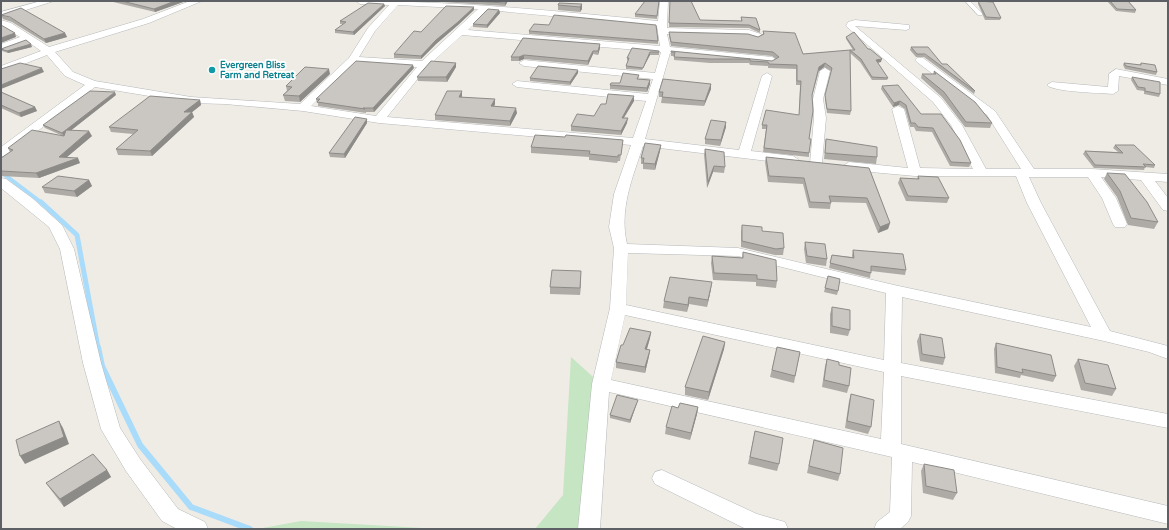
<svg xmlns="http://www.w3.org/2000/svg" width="1169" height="530" viewBox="0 0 1169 530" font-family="'Varela Round',sans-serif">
<rect width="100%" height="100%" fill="#efece5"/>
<path fill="#c5e5c3" d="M571 357 601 384 589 529H535L563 495Z
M301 521 440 529H257Z"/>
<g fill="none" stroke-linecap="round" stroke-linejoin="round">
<path stroke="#a9dbfb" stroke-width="4" d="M1 172 42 203"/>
<path stroke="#a9dbfb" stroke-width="5" d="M41 202 77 235 98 348"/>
<path stroke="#a9dbfb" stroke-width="6" d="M98 347 102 366 140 445 191 507 250 529"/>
<g stroke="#b6b8bb" stroke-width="1">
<path id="lane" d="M965 1H970L982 13V15H978Z"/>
</g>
<g stroke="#b6b8bb" stroke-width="1">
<path id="street" d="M41 1H54L7 16H1V12Z
M190 1H202L149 23 55 52 73 72 95 81 191 97 300 104 349 58 368 28 389 5 360 4 356 1C457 1 557 11 658 21L660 1H668L667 28 749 30 761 34V38L748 36 667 34 670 47 772 57 777 60 772 63 670 53 645 139 739 150 762 76 767 73 772 76 751 151 793 156 799 160 793 164 643 146C632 179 619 210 627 244L738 248 894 285 1091 327 1027 203 1016 176H915L849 170 843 166 849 162 908 168 892 109 898 106 904 109 920 168 973 169 951 125 933 102 846 26 848 22 855 20 909 25V29L906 30 855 26 941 98 962 125 986 169H1021L987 115 917 62 915 60 917 58H923L995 111 1034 169H1092L1168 174V182L1155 181 1168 198V211L1163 210 1141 180 1101 177 1116 198 1127 224 1125 227H1115L1113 224 1102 198 1088 177H1029L1041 203 1110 331 1168 346V359L1149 352 1104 341 902 297 901 363 1168 414V428L901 376V444L1168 506V524L912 462 911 516 908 522 900 529H874L877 522 890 512 892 457 609 392 600 529H578L592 384 610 308 614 248 609 227 614 194 631 145 379 123 303 111 225 104 191 103 95 87 5 156 1 157V147L85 85 65 76 47 55 1 73V66L41 51 27 41 1 50V44L20 37 1 26V20L11 23 49 47 143 19ZM398 5 478 9 422 61 359 57 375 31ZM488 10 657 26 660 46 468 30ZM462 35 661 52 655 73 524 60 519 63 524 66 653 79 648 94 517 81 512 84 517 87 646 101 633 138 387 117 428 66ZM355 63 417 67 376 116 311 106ZM628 253 738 256 886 293 884 360 626 305ZM625 315 884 372 881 439 611 380Z
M825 68 830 71 823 99 826 118 822 163 816 167 810 163 814 118 813 99 820 71Z
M1116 69 1168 79V85L1119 76 1118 91 1113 94C1101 93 1053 92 1047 85L1052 82 1108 87 1109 74Z
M1 178 6 179 32 198 62 225 74 249 101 363 120 428 140 459 178 509 205 522 208 529H177L162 521 126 471 101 429 83 363 60 249 49 227 1 188Z
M662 470 757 514 785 522 788 529H746L655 484 652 478 655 472Z"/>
</g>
<use href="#lane" fill="#fff" fill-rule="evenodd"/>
<use href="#street" fill="#fff" fill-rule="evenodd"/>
</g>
<path fill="#aeaba7" d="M109 1H186L155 12Z
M425 1H508L505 6Z
M659 1 657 19 635 17V14Z
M670 1 700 20 741 21V17L760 30V33L749 28 669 27Z
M978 1 1001 18 1000 20H985L978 4Z
M1107 1H1128L1136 10 1135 13 1116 11Z
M384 4 385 6 354 35 335 33V30L343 24H340V21Z
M582 4V9L580 12 558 10V5Z
M474 10 458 25 436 44 421 59 394 58V54Z
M499 10 500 13 487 28 473 27V24Z
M1 15 65 33 67 37 46 43 12 22 3 19Z
M529 31 658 41V44L529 34Z
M763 31 803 54 853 50 846 39V37L868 49 881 62 877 63 888 78 887 80H872L860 62 850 53 851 111 850 115 827 113 825 99 831 71 824 67 819 71 812 96 809 139V157L763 152 766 129H762V125L799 115 800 85H796V69L768 68V66L750 65 749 63H710L674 60V56H671V51L772 61 776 59 772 56 671 46 669 36V32L758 37 763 34Z
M523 38 600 44V48L598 55 593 54 588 65 524 59 519 61H511V57Z
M32 47 8 53 2 51 1 49Z
M911 47 942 64 975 91 974 94 924 57H916L910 50Z
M632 48 659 52V55H650L642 70 626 69V66L628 61 627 60V58Z
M456 63V67L447 82 418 81 417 77Z
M1124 63 1140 65 1141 63 1157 72 1156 75 1125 69 1123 65Z
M414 68 374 112H366V113L318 106V103H317L316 99Z
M578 70V73L570 85 530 81V78Z
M934 71 992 123 990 128 965 127 942 97 921 78 922 74H933Z
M330 74 300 102 285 101 283 95 287 91 286 86Z
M639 75 638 79 650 80V84L647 92 610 89V85L620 83Z
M1132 77 1160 94 1159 97 1144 94V91L1137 90 1131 80Z
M711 84V89L704 106 661 103 662 97H659V92Z
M882 86 921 114 971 163 969 167 950 166 932 132 916 131 914 127H910L905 109 899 105 893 107 881 89Z
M1 92 35 107 37 111 21 117 1 108Z
M116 95 71 130 92 136 67 157 80 163 39 178 1 176V158L10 152 8 148 63 136 45 128 43 125Z
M462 96V97L495 104 494 106 517 113 510 126 435 120V115Z
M634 96V101L624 118 627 123 621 135 571 131V126L594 116 606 104Z
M200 100 201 105 192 112 194 117 152 156 118 155 116 149 133 134 111 132 109 127Z
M367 119V123L345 158 330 157 329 153Z
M726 127 720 146 705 144V139Z
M565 137 623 140 620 161H618L617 163 589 160V157L531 153V147Z
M826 139 877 157 876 164 824 159Z
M661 145 660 151 655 170 643 169V164H641V158Z
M1115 145 1155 165 1154 168 1145 167 1144 170 1094 168 1083 154 1085 151 1118 152 1113 148Z
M705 149 725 167 724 173 713 172 707 188 704 155Z
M766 157 869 168 890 223 888 229 878 233 866 203 831 202 830 209 809 208 803 184 768 182 765 162Z
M1107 173 1158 222 1154 229 1128 225 1117 197 1104 179Z
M918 176 949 198 947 203 906 201 898 183 900 178 917 179Z
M89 180 92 186 77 197 45 193 42 187Z
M742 225 762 231 784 248 783 255H775L741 247V232Z
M805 242 827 259 826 266 806 263 804 249Z
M853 250 906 270 905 275 871 271 870 278 829 268 832 255 852 257V255Z
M743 252 777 281 776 288 756 286V282L713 280 711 263 712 256 742 258Z
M828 276 838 291 837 295 824 292Z
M581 277 580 295 550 294V287Z
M711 289 707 307 689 304 687 312 663 308 664 301Z
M832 307 850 330 848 336 830 333V314Z
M651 332 650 338 647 349 650 350 649 356 645 373 616 368V362L623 345Z
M920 334 945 358 943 365 920 361 917 341Z
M725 342 724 349 708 400 685 395V387Z
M996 343 1056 376 1053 382 1021 375 1020 378 995 373 994 349Z
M777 347 800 352 794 383 770 377Z
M827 359 839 365 849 386 847 393 822 387 825 366Z
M1078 359 1116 389 1112 396 1081 390 1074 366Z
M851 394 871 427 868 434 845 428 849 401Z
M637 403 630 423 610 418V415Z
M698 407 697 414 690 440 665 434 666 427 678 408Z
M755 431 779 464 777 471 748 464Z
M814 440 840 474 838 481 807 473Z
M924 464 957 493 953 500 923 493 921 471Z
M107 470 111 477 64 507 51 490 46 483Z"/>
<path fill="#8d8b88" d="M175 1H186L155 12 154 9Z
M506 1H508L505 6V3Z
M384 4 385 6 354 35 353 32Z
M582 4V9L580 12V7Z
M474 7V10L458 25 436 44 421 59V56L436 40Z
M499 10 500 13 487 28V25Z
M15 33 16 37 1 43V38Z
M65 33 67 37 46 43 44 39Z
M31 44 32 47 8 53 7 51Z
M600 44V48L598 55V51Z
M593 51V54L588 65V61Z
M650 52V55L642 70 643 68Z
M524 55V59L519 61V57Z
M882 59 881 62 875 63 876 60Z
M456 63V67L447 82 446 77Z
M825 63 824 67 819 71V67Z
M413 65 414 68 374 112 373 108Z
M42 68 44 72 1 89V85Z
M329 69 330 74 300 102 299 96Z
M578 70V73L570 85V82Z
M650 80V84L647 92V88Z
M711 84V89L704 106 705 101Z
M462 91V96L459 102V97Z
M115 92 116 95 64 136 62 133Z
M634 96V101L621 122 622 118Z
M495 99V104L492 111 491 106Z
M200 100 201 105 186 117 184 112Z
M900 101 899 105 893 107 894 103Z
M35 107 37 111 21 117 19 113Z
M516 108 517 113 510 126V121Z
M192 112 194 117 152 156 150 151Z
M628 118 627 123 621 135V131Z
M367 119V123L345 158 344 154Z
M726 122V127L720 146 721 140Z
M89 131 92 136 61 162 59 157Z
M661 145 660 151 655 170V164Z
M78 158 80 163 39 178 36 173Z
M714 166 713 172 707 188 708 182Z
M89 180 92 186 77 197 74 191Z
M890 223 888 229 878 233 880 227Z
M581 271V277L580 295V288Z
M712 282 711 289 707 307 708 300Z
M689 297V304L687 312 688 305Z
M651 332 650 338 645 355V349Z
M725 342 724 349 708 400 709 392Z
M650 350 649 356 645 373V367Z
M638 400 637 403 630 423V420Z
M698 407 697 414 690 440 691 433Z
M59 421 63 428 69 444 25 464 20 456Z
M107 470 111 477 64 507 60 499Z"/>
<path fill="#cac7c2" stroke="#8d8b88" d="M122 1H175L154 9Z
M473 1H506L505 3Z
M645 1H659L657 16 635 14Z
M670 1H691L700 20 742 21 741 17 756 18 760 30 749 25 669 23Z
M978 1 993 2 1001 18 986 17Z
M1110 1H1128L1136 10 1117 9Z
M368 3 384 4 353 32 335 30 346 22 340 21Z
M559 3 582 4 580 7 558 5Z
M446 6 474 7 458 22 436 40 421 56 394 54 414 31 421 32Z
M21 8 65 33 44 39 10 17 1 15Z
M488 9 499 10 487 25 473 24Z
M554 15 656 25 658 41 529 31 534 24 549 25Z
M1 25 15 33 1 38Z
M763 31 795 33 803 54 850 50 851 111 827 109 825 95 832 68 825 63 819 67 812 95 813 111 809 139H811L809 153 764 148 767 125H762L766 110 799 115 801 81H797V65L769 64 768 62 750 61V59H710L674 57 675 52H671V51L772 61 779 57 773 52 671 42 669 32 748 34 758 37 764 34Z
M854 32 868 49H870L882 59 876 60 888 78 872 77 861 59 850 50H855L846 37Z
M523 38 600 44 598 51H593L588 61 524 55 519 57H511Z
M26 40 31 44 7 51 1 49Z
M911 47H928L942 64H947L975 91 925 54H917Z
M632 48 659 51V52H650L643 68 626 66 629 58H627Z
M356 61 413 65 373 108H363L365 109 317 102 320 99H316Z
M431 61 456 63 446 77H417Z
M20 63 42 68 1 85V69Z
M1124 63 1141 65V63L1155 65 1157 72 1126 66Z
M538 66 578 70 570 82 530 78Z
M305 67 329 69 299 96 283 95 292 87 286 86Z
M934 71 975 102 992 123 966 122 944 92 922 74H936Z
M623 73 639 75 637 79 650 80 647 88 610 85 611 83H620Z
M1132 77 1160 82V94L1145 91V88L1138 87Z
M663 79 711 84 705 101 662 97 663 92H659Z
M898 85 921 114H941L960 140 971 163 951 162 933 128 918 127 915 123H911L906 105 900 101 894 103 882 86Z
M90 91 115 92 62 133 43 125Z
M447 91H462L459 97 495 99 491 106 516 108 510 121 435 115Z
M1 92 35 107 19 113 1 105Z
M608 94 634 96 622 118H628L621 131 571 126 577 114 594 116 601 104H606Z
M150 96 200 100 184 112H192L150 151 116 149 138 130 109 127Z
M355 117 367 119 344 154 329 153Z
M711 120 726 122 721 140 705 139Z
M32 130 64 136 66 130 89 131 59 157 78 158 36 173 1 171V158L13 150 8 148Z
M535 135 565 137 566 135 623 140 621 155H618V157L589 154 590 151 531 147Z
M826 139 877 147V157L825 153Z
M645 143 661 145 655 164 643 163 644 158H641Z
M1115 145H1134L1155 165 1143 164 1146 167 1095 165 1085 151 1123 153Z
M705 149 724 152 725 167 714 166 708 182Z
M766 157 869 168 890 223 880 227 867 198 829 196 831 203 810 202 804 178 769 176Z
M1107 173 1125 174 1147 202 1158 222 1131 218 1120 191Z
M58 176 89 180 74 191 42 187Z
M918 176 938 177 949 198 908 196 900 178 919 179Z
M742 225 762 227V231L783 233 784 248 776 249 742 241Z
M805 242 825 244 827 259 807 256Z
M853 250 903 254 906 270 871 266V273L830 263 832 255 854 258Z
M743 252 776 260 777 281 757 279V275L714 273 712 256 743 258Z
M552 270 581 271 580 288 550 287Z
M828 276 840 279 838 291 825 288Z
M670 277 712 282 708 300 689 297 688 305 664 301Z
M832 307 850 310V330L832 326Z
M630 328 651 332 645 349 650 350 645 367 616 362 621 345H623Z
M920 334 942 338 945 358 922 354Z
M703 336 725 342 709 392 685 387Z
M996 343 1051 355 1056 376 1022 369 1023 373 997 367Z
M777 347 800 352 795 376 772 370Z
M827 359 839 362V365L851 368 849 386 824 380Z
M1078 359 1108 365 1116 389 1085 383Z
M851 394 874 400 871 427 847 421Z
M617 395 638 400 630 420 610 415Z
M680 403 698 407 691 433 666 427 672 406 678 408Z
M59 421 64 437 20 456 16 440Z
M755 431 783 438 779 464 750 457Z
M814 440 843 448 840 474 809 466Z
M93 454 107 470 60 499 46 483Z
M924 464 954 470 957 493 926 486Z"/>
<circle fill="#0f9aa8" stroke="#fff" stroke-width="1.5" cx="212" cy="70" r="4"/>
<g text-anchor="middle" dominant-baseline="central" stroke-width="3.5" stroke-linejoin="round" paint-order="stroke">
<g font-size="9" font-weight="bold" fill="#0d838f" stroke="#fff" text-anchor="start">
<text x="220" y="65">Evergreen Bliss<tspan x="220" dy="10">Farm and Retreat</tspan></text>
</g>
</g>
<rect width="1169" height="530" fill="none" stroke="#5d6165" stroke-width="4"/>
</svg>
